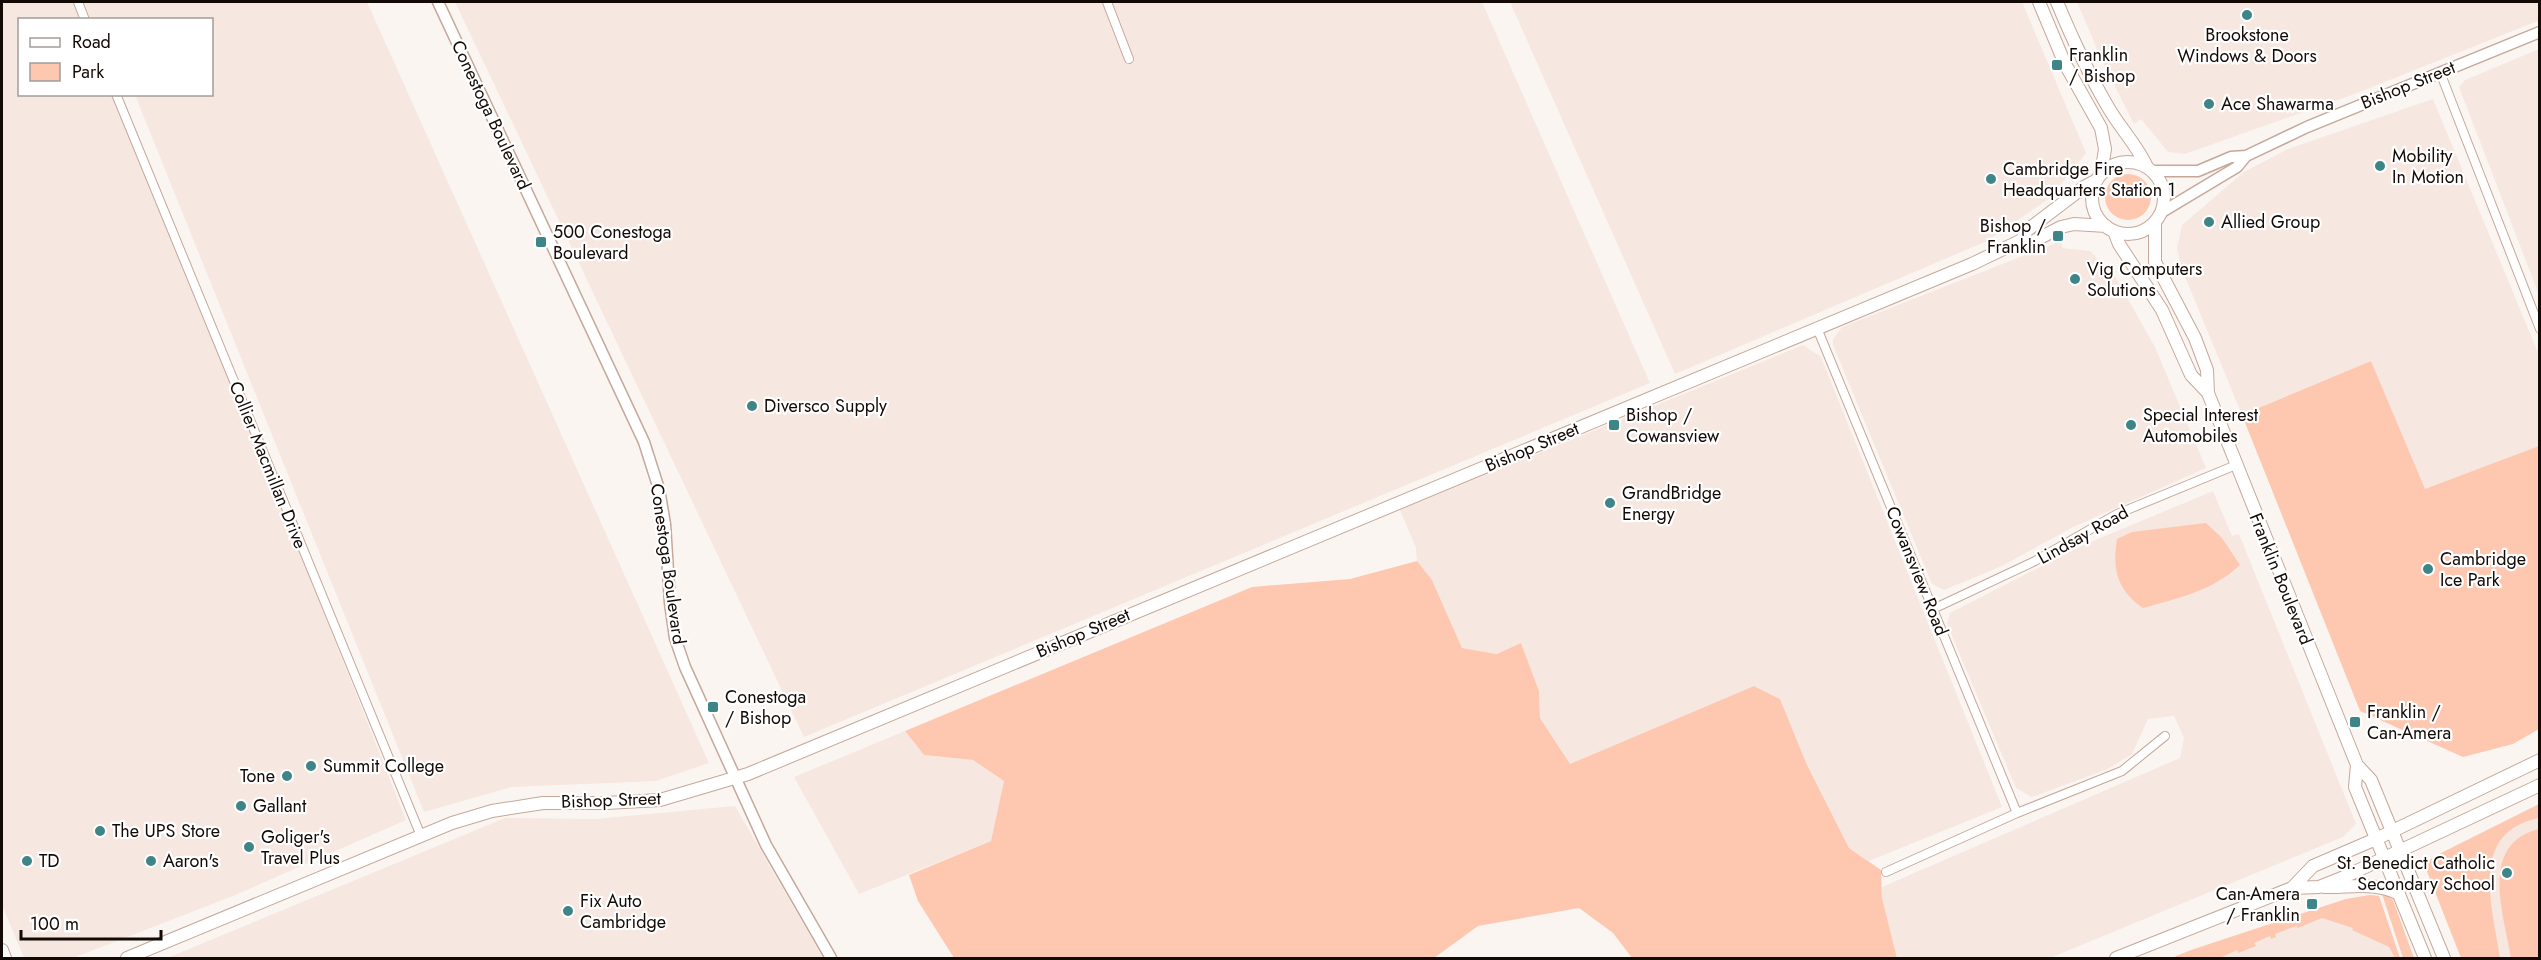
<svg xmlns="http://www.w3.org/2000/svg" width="2541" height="960" viewBox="0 0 2541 960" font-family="Jost,sans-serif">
<rect width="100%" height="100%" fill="#fbf5f2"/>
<path fill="#f6e7e1" d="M2 2H367L709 763 656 781 512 787 424 812 135 95 212 94V20H20V94L111 95 214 335 406 820 233 896 73 958H24L2 905Z
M455 2H1482L1650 383 804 737Z
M1510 2H2022L2086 153 2050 198 1987 241 1675 374Z
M2077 2H2539L2540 20 2352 95 2185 154 2168 152 2141 119 2134 124 2103 63Z
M2539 49V295L2459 87 2465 80Z
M2433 99 2539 355V446L2425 490 2371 361 2242 415 2181 267 2177 248 2182 225 2244 172 2288 149Z
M2061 241 2062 248 2090 251 2116 278 2155 347 2206 468 2073 527 2002 566 1944 590 1932 584 1833 345V339L1842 327Z
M1803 345 1821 357 2002 807 1869 861 1849 848 1807 765 1780 699 1754 686 1570 764 1540 718 1539 691 1521 643 1498 654 1462 648 1432 580 1417 561 1416 548 1400 510Z
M2213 491 2232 536 2239 534 2356 824 2343 837 2050 958H1897L1882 898V887L2180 758 2184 738 2174 716 2148 719 2132 754 2108 769 2032 797 2016 788 1947 624 1950 613 2079 547Z
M905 731 924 755 973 760 1004 781 991 841 859 894 794 777Z
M735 806 823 958H167L505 818 596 819Z
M2539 810V958H2464L2489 835Z
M2370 895 2379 896 2400 958H2170L2346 899Z"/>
<path fill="#fdc8af" d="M2105 197a23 23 0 1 1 46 0a23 23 0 1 1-46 0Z
M2371 361 2425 489 2539 446V729L2513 744 2463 757 2360 711 2242 415Z
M2206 523 2222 538 2240 565C2212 591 2179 598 2143 608 2117 590 2112 569 2117 539L2132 532Z
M1417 561 1432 580 1462 648 1497 654 1521 643 1539 691 1540 718 1570 764 1754 686 1780 699 1807 765 1849 848 1881 870 1882 898 1897 958H1632L1613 933 1579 908 1478 926 1434 958H954L918 901 909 875 991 841 1004 781 973 760 924 755 905 731 1252 587 1350 579Z
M2539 804V818C2467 832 2493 909 2500 958H2461L2424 864 2437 855Z
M2539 829V958H2511C2504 915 2478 844 2539 829Z
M2381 891 2393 900 2414 958H2403Z
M2370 895 2379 896 2400 958H2395L2389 947 2352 930 2353 928 2322 918 2298 928 2296 926 2275 934 2276 937 2271 939 2270 936 2254 943 2256 946 2238 953 2237 950 2220 958H2175L2176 956 2194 949 2346 899Z"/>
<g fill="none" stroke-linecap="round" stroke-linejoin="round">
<g stroke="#c5a89a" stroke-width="10">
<path id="minor" d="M78 2 85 20
M1107 2 1129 59
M2440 72 2540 329
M116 94 421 836
M1817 328 2017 813
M1933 609 2035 561 2117 514 2236 465
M1886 872 2017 813 2122 771 2165 736"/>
</g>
<g stroke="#c5a89a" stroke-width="13">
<path id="tertiary" d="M438 2 644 442 659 489 665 524 670 603 675 638 685 667 766 845 831 958
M2152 171H2198L2231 157 2246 156 2307 127 2540 32
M2162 212 2237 167 2246 156"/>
</g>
<g stroke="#c5a89a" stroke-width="14">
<path id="secondary" d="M2039 2 2065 64 2101 128 2105 149 2101 174
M2057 2C2072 38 2088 73 2108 107 2120 128 2137 145 2147 167
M2092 198a36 36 0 1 1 72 0a36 36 0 1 1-72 0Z
M2155 222V262L2195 338 2207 370 2208 393 2357 765 2371 780 2444 958
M2114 231 2119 244 2162 310 2191 375 2208 393
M2022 240 2026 231 2084 187 2097 180
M2357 765 2355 787 2425 958
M2324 887C2350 888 2375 881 2399 894
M2292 888 2313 866 2376 839 2540 760
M127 958 452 823 492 811 543 803H606L660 800 748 774 1972 264 2022 240 2032 242 2061 227 2074 224 2106 226
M2116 958 2292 888 2319 887 2344 877 2540 785"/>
</g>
<g stroke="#c5a89a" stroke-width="14">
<path id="primary" d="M2 950 5 958"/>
</g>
<use href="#minor" stroke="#fff" stroke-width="8"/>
<use href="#tertiary" stroke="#fff" stroke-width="10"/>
<use href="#secondary" stroke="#fff" stroke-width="12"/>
<use href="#primary" stroke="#fff" stroke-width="12"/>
</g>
<g fill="#3d8587" stroke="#fff" stroke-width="2">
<circle cx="2247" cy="15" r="6"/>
<rect x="2051" y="59" width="12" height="12" rx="3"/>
<circle cx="2209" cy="104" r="6"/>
<circle cx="2380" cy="166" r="6"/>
<circle cx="1991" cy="179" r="6"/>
<circle cx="2209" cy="222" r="6"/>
<rect x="2052" y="230" width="12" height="12" rx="3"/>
<rect x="535" y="236" width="12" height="12" rx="3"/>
<circle cx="2075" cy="279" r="6"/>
<circle cx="752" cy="406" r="6"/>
<rect x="1608" y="419" width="12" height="12" rx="3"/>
<circle cx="2131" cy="425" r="6"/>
<circle cx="1610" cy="503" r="6"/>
<circle cx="2428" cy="569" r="6"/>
<rect x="707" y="701" width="12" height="12" rx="3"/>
<rect x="2349" y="716" width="12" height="12" rx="3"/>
<circle cx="311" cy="766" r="6"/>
<circle cx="287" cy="776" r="6"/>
<circle cx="241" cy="806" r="6"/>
<circle cx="100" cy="831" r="6"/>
<circle cx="249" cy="847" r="6"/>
<circle cx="27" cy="861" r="6"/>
<circle cx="151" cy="861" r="6"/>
<circle cx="2507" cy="873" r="6"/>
<rect x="2306" y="898" width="12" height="12" rx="3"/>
<circle cx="568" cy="911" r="6"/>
</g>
<g text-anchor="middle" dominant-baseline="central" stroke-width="4.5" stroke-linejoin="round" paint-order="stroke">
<g font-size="18" fill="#130a06" stroke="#fff" text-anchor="start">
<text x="2247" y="35" text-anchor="middle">Brookstone<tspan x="2247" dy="21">Windows &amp; Doors</tspan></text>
<text x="2069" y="55">Franklin<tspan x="2069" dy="21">/ Bishop</tspan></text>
<text x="2221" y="104">Ace Shawarma</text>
<text x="2392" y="156">Mobility<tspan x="2392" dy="21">In Motion</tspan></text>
<text x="2003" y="169">Cambridge Fire<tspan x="2003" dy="21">Headquarters Station 1</tspan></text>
<text x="2221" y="222">Allied Group</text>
<text x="2046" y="226" text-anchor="end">Bishop /<tspan x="2046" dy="21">Franklin</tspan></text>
<text x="553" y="232">500 Conestoga<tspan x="553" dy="21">Boulevard</tspan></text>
<text x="2087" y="269">Vig Computers<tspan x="2087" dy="21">Solutions</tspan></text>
<text x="764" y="406">Diversco Supply</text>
<text x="1626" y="415">Bishop /<tspan x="1626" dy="21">Cowansview</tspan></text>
<text x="2143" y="415">Special Interest<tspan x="2143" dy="21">Automobiles</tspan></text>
<text x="1622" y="493">GrandBridge<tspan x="1622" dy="21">Energy</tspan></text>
<text x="2440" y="559">Cambridge<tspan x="2440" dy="21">Ice Park</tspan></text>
<text x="725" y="697">Conestoga<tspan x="725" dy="21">/ Bishop</tspan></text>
<text x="2367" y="712">Franklin /<tspan x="2367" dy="21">Can-Amera</tspan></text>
<text x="323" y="766">Summit College</text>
<text x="275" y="776" text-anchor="end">Tone</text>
<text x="253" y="806">Gallant</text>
<text x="112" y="831">The UPS Store</text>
<text x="261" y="837">Goliger's<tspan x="261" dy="21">Travel Plus</tspan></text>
<text x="39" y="861">TD</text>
<text x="163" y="861">Aaron's</text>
<text x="2495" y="863" text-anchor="end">St. Benedict Catholic<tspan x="2495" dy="21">Secondary School</tspan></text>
<text x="2300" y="894" text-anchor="end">Can-Amera<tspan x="2300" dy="21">/ Franklin</tspan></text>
<text x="580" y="901">Fix Auto<tspan x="580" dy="21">Cambridge</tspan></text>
</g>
<g font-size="18" fill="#130a06" stroke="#fff">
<text transform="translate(2408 85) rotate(-22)">Bishop Street</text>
<text transform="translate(491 115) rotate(65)">Conestoga Boulevard</text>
<text transform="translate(1532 447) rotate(-23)">Bishop Street</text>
<text transform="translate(268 465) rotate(68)">Collier Macmillan Drive</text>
<text transform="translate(2083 535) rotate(-29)">Lindsay Road</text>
<text transform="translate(668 564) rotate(82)">Conestoga Boulevard</text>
<text transform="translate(1917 571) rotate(68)">Cowansview Road</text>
<text transform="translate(2281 579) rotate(68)">Franklin Boulevard</text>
<text transform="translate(1083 633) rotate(-23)">Bishop Street</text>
<text transform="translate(611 800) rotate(-2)">Bishop Street</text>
</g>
</g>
<rect width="2541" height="960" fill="none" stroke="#130a06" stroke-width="6"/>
<rect x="18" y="18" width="195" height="78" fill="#ffffff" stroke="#a19d9b" stroke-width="1.5"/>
<rect x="30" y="38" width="30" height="9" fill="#ffffff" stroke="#a19d9b" stroke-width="1.5"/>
<text x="72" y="48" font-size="18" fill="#130a06">Road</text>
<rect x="30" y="63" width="30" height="18" fill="#fdc8af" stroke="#a19d9b" stroke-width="1.5"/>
<text x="72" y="78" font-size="18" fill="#130a06">Park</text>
<path d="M21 930v9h140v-9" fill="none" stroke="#130a06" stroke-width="3"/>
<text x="30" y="930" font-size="18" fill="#130a06" stroke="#ffffff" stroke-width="4.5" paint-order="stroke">100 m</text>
</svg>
